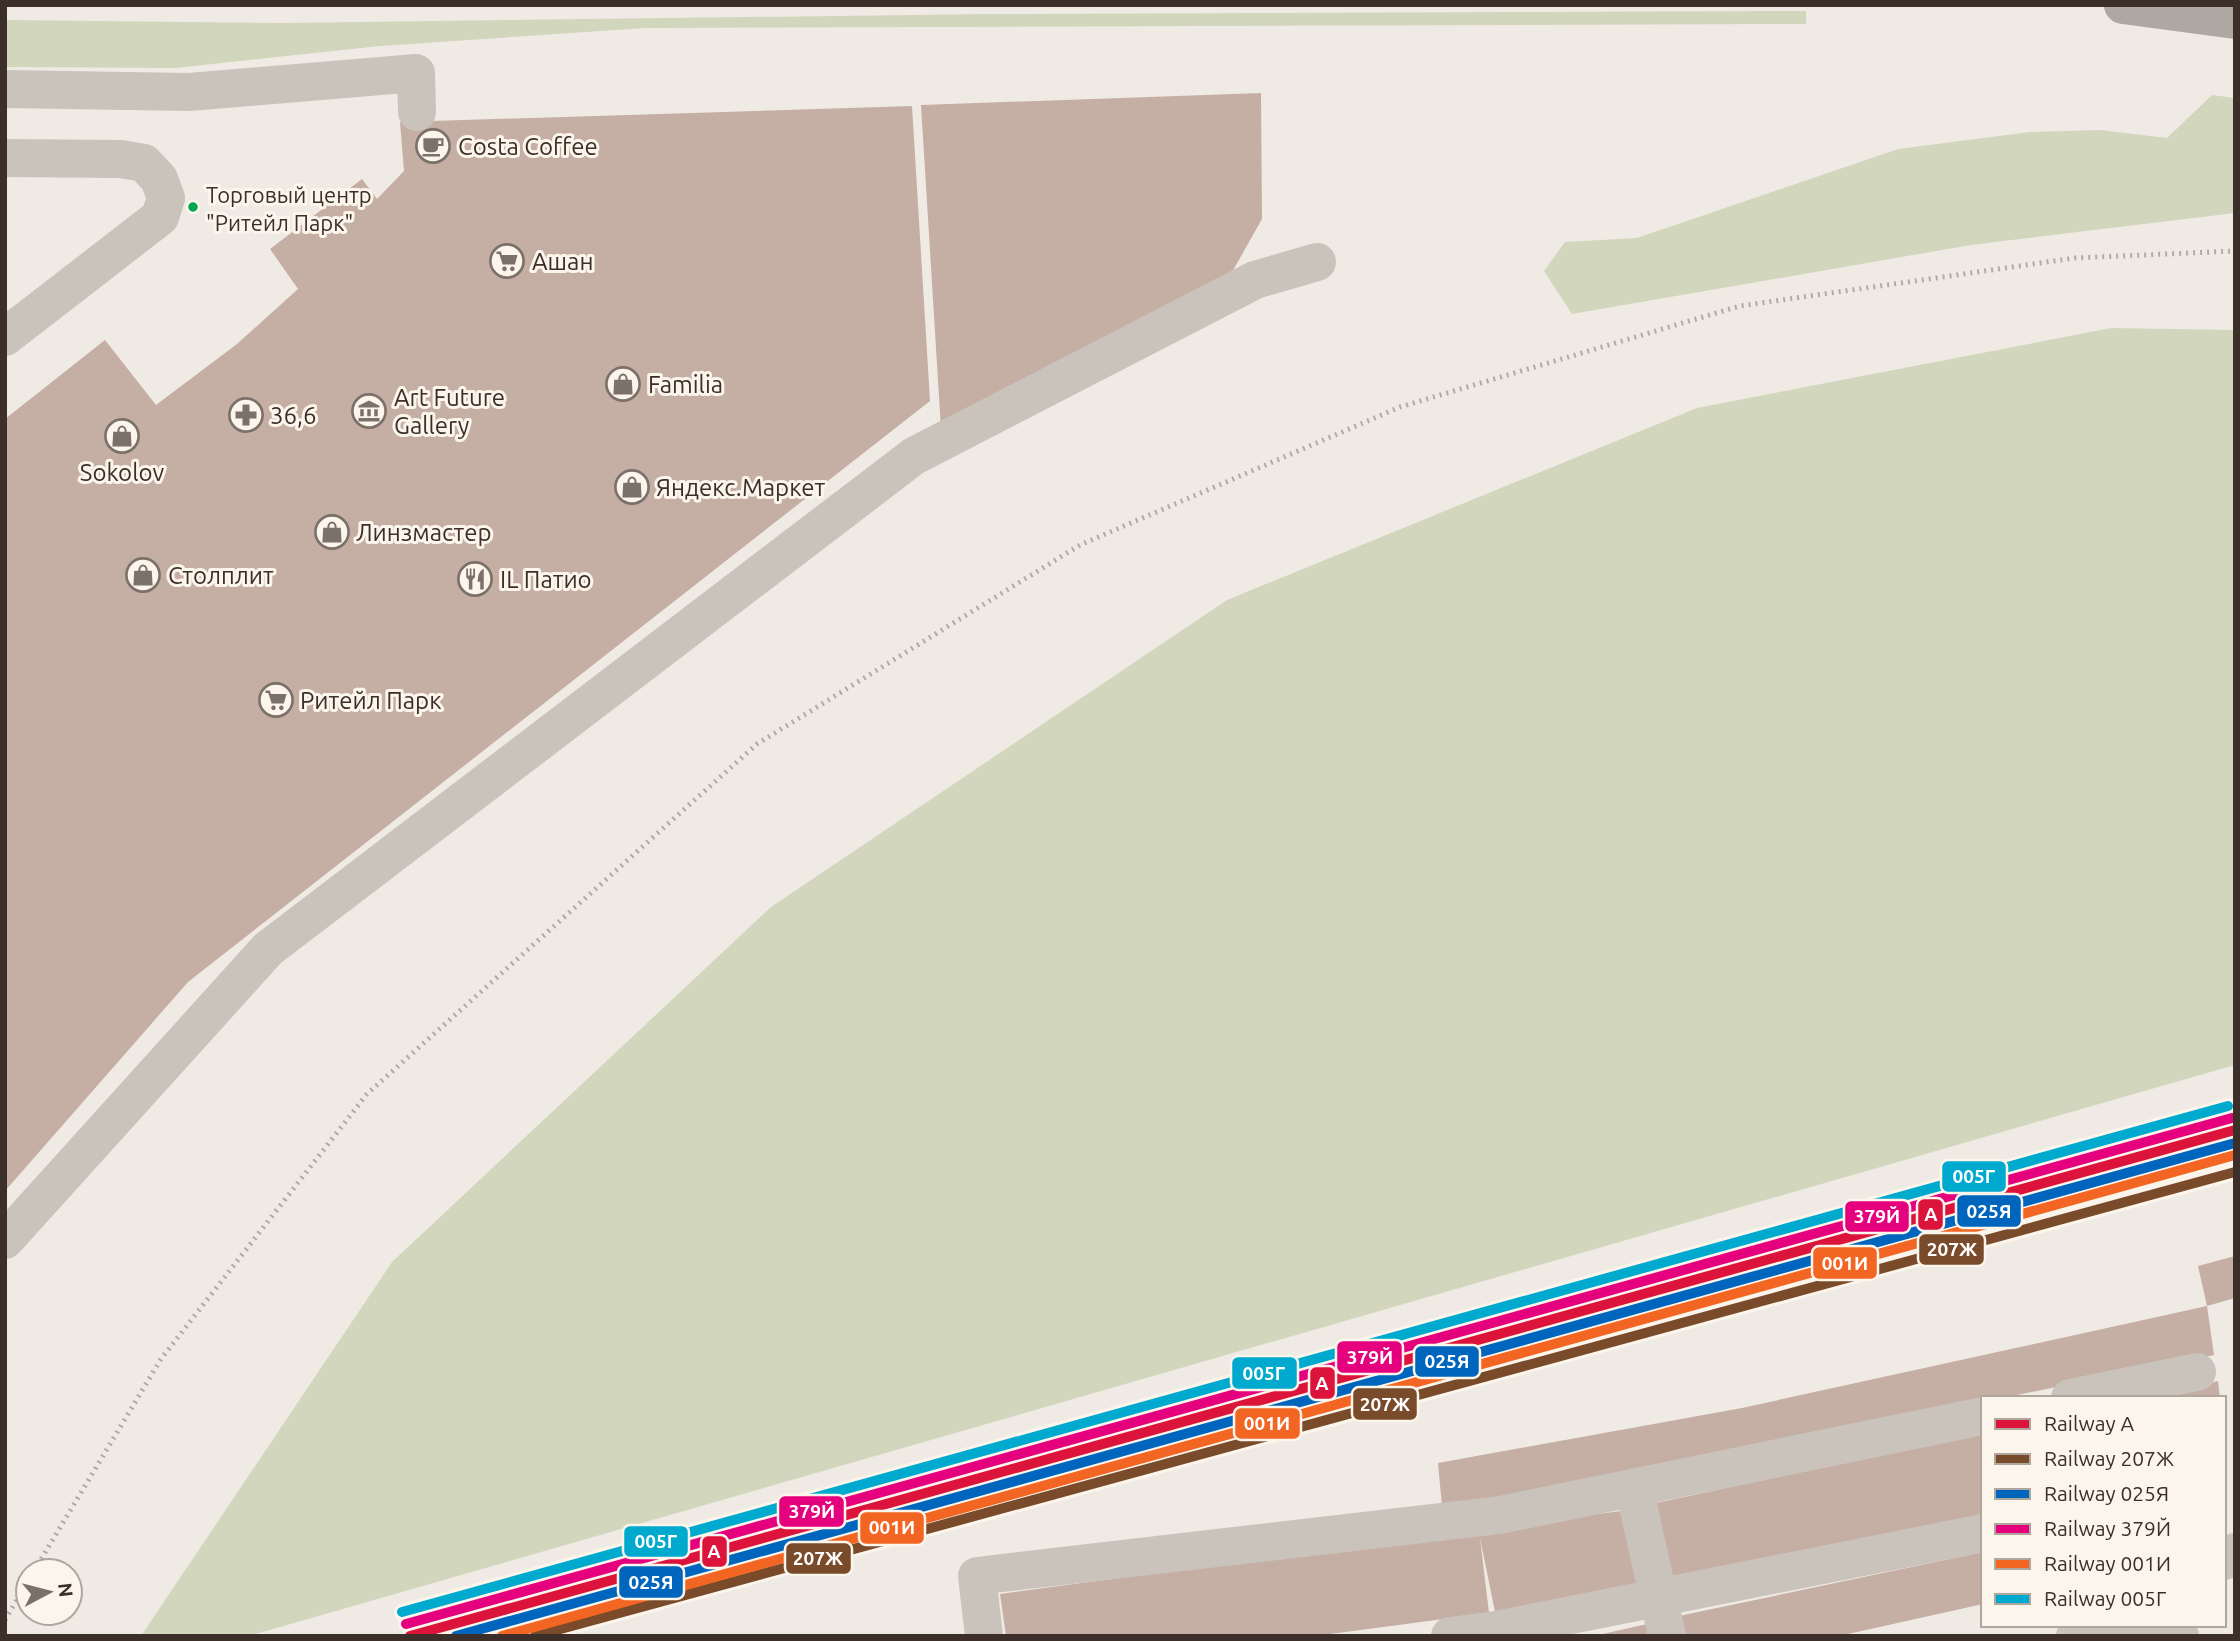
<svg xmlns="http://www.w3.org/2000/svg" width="2240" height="1641" viewBox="0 0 2240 1641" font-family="Ubuntu,sans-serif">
<rect width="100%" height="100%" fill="#f0eae4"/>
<path fill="#d1d6bd" d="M1806 11V24L646 28 380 46 175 68 5 67V20L283 23 987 14Z
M2212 95 2235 98V213L1971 245 1572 314 1544 271 1565 242 1637 238 1898 149 2030 132 2100 130 2167 138Z
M2111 328 2235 330V1065L249 1636H141L392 1262 771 907 1227 600 1697 408Z"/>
<path fill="#c5aea4" d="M1261 93 1262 219 1227 281 941 429 921 105Z
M912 106 930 401 188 982 5 1191V419L105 340 156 405 237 344 298 289 270 249 362 179 377 199 404 171 400 122Z
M2235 1256V1298L2207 1306 2214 1355 2002 1398H1983L1492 1502 1442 1506 1438 1463 1742 1408 2207 1306 2198 1266Z
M2218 1381 2220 1398H2157V1397Z
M1983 1433V1518L1668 1585 1651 1504Z
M1628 1510 1644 1591 1495 1612 1480 1538 1489 1613 1315 1636H1006L1000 1594Z
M1983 1552V1604L1839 1636H1678L1674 1617Z
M1656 1622 1659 1636H1598V1635Z"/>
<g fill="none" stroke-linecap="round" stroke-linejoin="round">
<path stroke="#cac3bc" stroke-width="38" d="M5 89 189 92 416 73 417 112
M5 158 121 159 144 163 159 179 166 198 160 217 5 337
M5 1240 268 949 914 456 1255 280 1317 262
M2070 1398 2197 1372
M1634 1487 1667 1636
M2224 1561 2235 1552
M984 1636 977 1576 1500 1515 1983 1416
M1450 1636 1496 1630 1983 1533
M2075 1636 2144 1627 2180 1636"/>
<path stroke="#afa7a1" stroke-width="38" d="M2123 5 2235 20"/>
<path stroke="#b1aba7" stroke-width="5" stroke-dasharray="2 5" stroke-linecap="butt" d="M34 1571 161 1359 367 1094 757 744 1080 545 1400 407 1740 306 2075 258 2235 251
M5 1620 28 1581"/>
<g stroke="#fcf5ec" stroke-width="16">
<path id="rail-1" d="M410 1636 2235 1130"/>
</g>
<g stroke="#fcf5ec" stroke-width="16">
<path id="rail-2" d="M535 1636 2235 1172"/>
</g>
<g stroke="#fcf5ec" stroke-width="16">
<path id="rail-3" d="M456 1636 2235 1143"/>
</g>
<g stroke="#fcf5ec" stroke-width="16">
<path id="rail-4" d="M406 1624 2232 1118"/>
</g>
<g stroke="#fcf5ec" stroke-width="16">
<path id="rail-5" d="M502 1636 2235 1155"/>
</g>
<g stroke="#fcf5ec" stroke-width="16">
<path id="rail-6" d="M402 1612 2228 1106"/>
</g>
<use href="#rail-1" stroke="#dc143c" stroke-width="10"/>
<use href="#rail-2" stroke="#7a4b2a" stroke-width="10"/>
<use href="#rail-3" stroke="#0065bd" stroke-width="10"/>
<use href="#rail-4" stroke="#e5007d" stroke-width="10"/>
<use href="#rail-5" stroke="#f26522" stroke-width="10"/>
<use href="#rail-6" stroke="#00a9ce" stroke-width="10"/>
</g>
<defs>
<g id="cafe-ring" transform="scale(1.75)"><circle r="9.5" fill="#fcf5ec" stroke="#7b706a" stroke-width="1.5"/><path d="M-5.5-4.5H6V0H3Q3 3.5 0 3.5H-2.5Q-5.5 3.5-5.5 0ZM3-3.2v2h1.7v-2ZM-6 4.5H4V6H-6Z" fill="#7b706a"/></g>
<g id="supermarket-ring" transform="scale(1.75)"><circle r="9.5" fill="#fcf5ec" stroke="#7b706a" stroke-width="1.5"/><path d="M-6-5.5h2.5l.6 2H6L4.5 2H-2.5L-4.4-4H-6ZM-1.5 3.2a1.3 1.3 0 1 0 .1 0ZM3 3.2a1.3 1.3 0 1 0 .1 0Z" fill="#7b706a"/></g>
<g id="shop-ring" transform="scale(1.75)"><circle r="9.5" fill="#fcf5ec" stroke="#7b706a" stroke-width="1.5"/><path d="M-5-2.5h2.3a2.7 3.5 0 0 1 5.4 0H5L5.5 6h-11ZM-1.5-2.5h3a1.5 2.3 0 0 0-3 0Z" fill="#7b706a"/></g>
<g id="museum-ring" transform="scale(1.75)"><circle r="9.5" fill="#fcf5ec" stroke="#7b706a" stroke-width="1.5"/><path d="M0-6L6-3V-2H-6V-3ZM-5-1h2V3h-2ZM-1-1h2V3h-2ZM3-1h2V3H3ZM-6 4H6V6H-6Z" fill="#7b706a"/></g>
<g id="pharmacy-ring" transform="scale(1.75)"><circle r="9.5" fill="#fcf5ec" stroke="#7b706a" stroke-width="1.5"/><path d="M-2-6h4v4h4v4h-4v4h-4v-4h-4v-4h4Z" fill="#7b706a"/></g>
<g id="restaurant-ring" transform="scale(1.75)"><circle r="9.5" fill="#fcf5ec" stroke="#7b706a" stroke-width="1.5"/><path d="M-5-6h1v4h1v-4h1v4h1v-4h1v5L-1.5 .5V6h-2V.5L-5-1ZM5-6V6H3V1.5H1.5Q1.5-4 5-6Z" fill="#7b706a"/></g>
</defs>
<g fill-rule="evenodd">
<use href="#cafe-ring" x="433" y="146"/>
<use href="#supermarket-ring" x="507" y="261"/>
<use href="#shop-ring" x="623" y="384"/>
<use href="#museum-ring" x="369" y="411"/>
<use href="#pharmacy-ring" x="246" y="415"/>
<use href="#shop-ring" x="122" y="436"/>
<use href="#shop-ring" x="632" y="487"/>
<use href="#shop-ring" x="332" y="532"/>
<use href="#shop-ring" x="143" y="575"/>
<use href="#restaurant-ring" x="475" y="579"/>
<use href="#supermarket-ring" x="276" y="700"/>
</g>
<circle fill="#00a651" stroke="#fcf5ec" stroke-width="2.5" cx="193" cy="207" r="6"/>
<g text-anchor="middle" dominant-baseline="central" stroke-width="6" stroke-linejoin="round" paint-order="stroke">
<g font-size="22" fill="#3c2f29" stroke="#fcf5ec" text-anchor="start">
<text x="206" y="194">Торговый центр<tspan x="206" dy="28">"Ритейл Парк"</tspan></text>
</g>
<g font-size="24" fill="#3c2f29" stroke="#fcf5ec" text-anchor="start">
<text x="458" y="146">Costa Coffee</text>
<text x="532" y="261">Ашан</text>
<text x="648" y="384">Familia</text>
<text x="394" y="397">Art Future<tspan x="394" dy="28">Gallery</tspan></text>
<text x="270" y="415">36,6</text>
<text x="122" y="472" text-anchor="middle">Sokolov</text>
<text x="656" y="487">Яндекс.Маркет</text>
<text x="356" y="532">Линзмастер</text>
<text x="168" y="575">Столплит</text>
<text x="500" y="579">IL Патио</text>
<text x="300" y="700">Ритейл Парк</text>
</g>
</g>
<g stroke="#fcf5ec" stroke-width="2.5">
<rect x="1941" y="1160" width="66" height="33" rx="7" fill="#00a9ce"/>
<rect x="1956" y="1194" width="66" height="34" rx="7" fill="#0065bd"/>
<rect x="1917" y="1198" width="27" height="33" rx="7" fill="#dc143c"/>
<rect x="1844" y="1200" width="66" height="33" rx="7" fill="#e5007d"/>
<rect x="1918" y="1233" width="67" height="33" rx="7" fill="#7a4b2a"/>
<rect x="1812" y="1246" width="66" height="34" rx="7" fill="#f26522"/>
<rect x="1336" y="1340" width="67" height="34" rx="7" fill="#e5007d"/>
<rect x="1414" y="1345" width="66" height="33" rx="7" fill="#0065bd"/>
<rect x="1231" y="1356" width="67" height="34" rx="7" fill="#00a9ce"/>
<rect x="1309" y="1366" width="27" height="34" rx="7" fill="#dc143c"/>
<rect x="1352" y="1387" width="66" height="34" rx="7" fill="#7a4b2a"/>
<rect x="1234" y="1407" width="67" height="33" rx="7" fill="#f26522"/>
<rect x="778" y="1495" width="67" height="33" rx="7" fill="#e5007d"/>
<rect x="859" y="1511" width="66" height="34" rx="7" fill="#f26522"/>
<rect x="623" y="1525" width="66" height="33" rx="7" fill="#00a9ce"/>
<rect x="701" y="1535" width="27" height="33" rx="7" fill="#dc143c"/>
<rect x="785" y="1542" width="67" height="33" rx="7" fill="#7a4b2a"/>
<rect x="618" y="1565" width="66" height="34" rx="7" fill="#0065bd"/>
</g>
<g font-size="19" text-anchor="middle" font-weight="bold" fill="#fff">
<text x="1974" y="1183">005Г</text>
<text x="1989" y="1218">025Я</text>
<text x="1931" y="1221">A</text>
<text x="1877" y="1223">379Й</text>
<text x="1952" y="1256">207Ж</text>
<text x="1845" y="1270">001И</text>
<text x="1370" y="1364">379Й</text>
<text x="1447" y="1368">025Я</text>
<text x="1264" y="1380">005Г</text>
<text x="1322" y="1390">A</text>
<text x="1385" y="1411">207Ж</text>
<text x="1267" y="1430">001И</text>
<text x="812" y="1518">379Й</text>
<text x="892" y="1534">001И</text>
<text x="656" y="1548">005Г</text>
<text x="714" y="1558">A</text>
<text x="818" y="1565">207Ж</text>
<text x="651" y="1589">025Я</text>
</g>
<rect width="2240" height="1641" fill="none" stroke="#3c2f29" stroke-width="14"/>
<rect x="1981" y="1396" width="245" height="231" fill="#fcf5ec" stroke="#afa69e" stroke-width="2"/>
<rect x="1995" y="1419" width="35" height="10" fill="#dc143c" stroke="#afa69e" stroke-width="2"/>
<text x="2044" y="1431" font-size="21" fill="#3c2f29">Railway A</text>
<rect x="1995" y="1454" width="35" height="10" fill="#7a4b2a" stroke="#afa69e" stroke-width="2"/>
<text x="2044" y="1466" font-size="21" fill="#3c2f29">Railway 207Ж</text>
<rect x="1995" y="1489" width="35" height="10" fill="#0065bd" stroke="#afa69e" stroke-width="2"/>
<text x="2044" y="1501" font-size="21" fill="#3c2f29">Railway 025Я</text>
<rect x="1995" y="1524" width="35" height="10" fill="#e5007d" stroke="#afa69e" stroke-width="2"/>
<text x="2044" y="1536" font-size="21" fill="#3c2f29">Railway 379Й</text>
<rect x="1995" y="1559" width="35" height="10" fill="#f26522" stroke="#afa69e" stroke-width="2"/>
<text x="2044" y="1571" font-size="21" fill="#3c2f29">Railway 001И</text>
<rect x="1995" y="1594" width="35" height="10" fill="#00a9ce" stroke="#afa69e" stroke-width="2"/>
<text x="2044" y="1606" font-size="21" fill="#3c2f29">Railway 005Г</text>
<g transform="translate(49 1592) rotate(83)"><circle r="33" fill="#fcf5ec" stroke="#afa69e" stroke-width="2"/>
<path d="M0-5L12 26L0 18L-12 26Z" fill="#7b706a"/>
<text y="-10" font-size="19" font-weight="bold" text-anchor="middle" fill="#3c2f29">N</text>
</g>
</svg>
